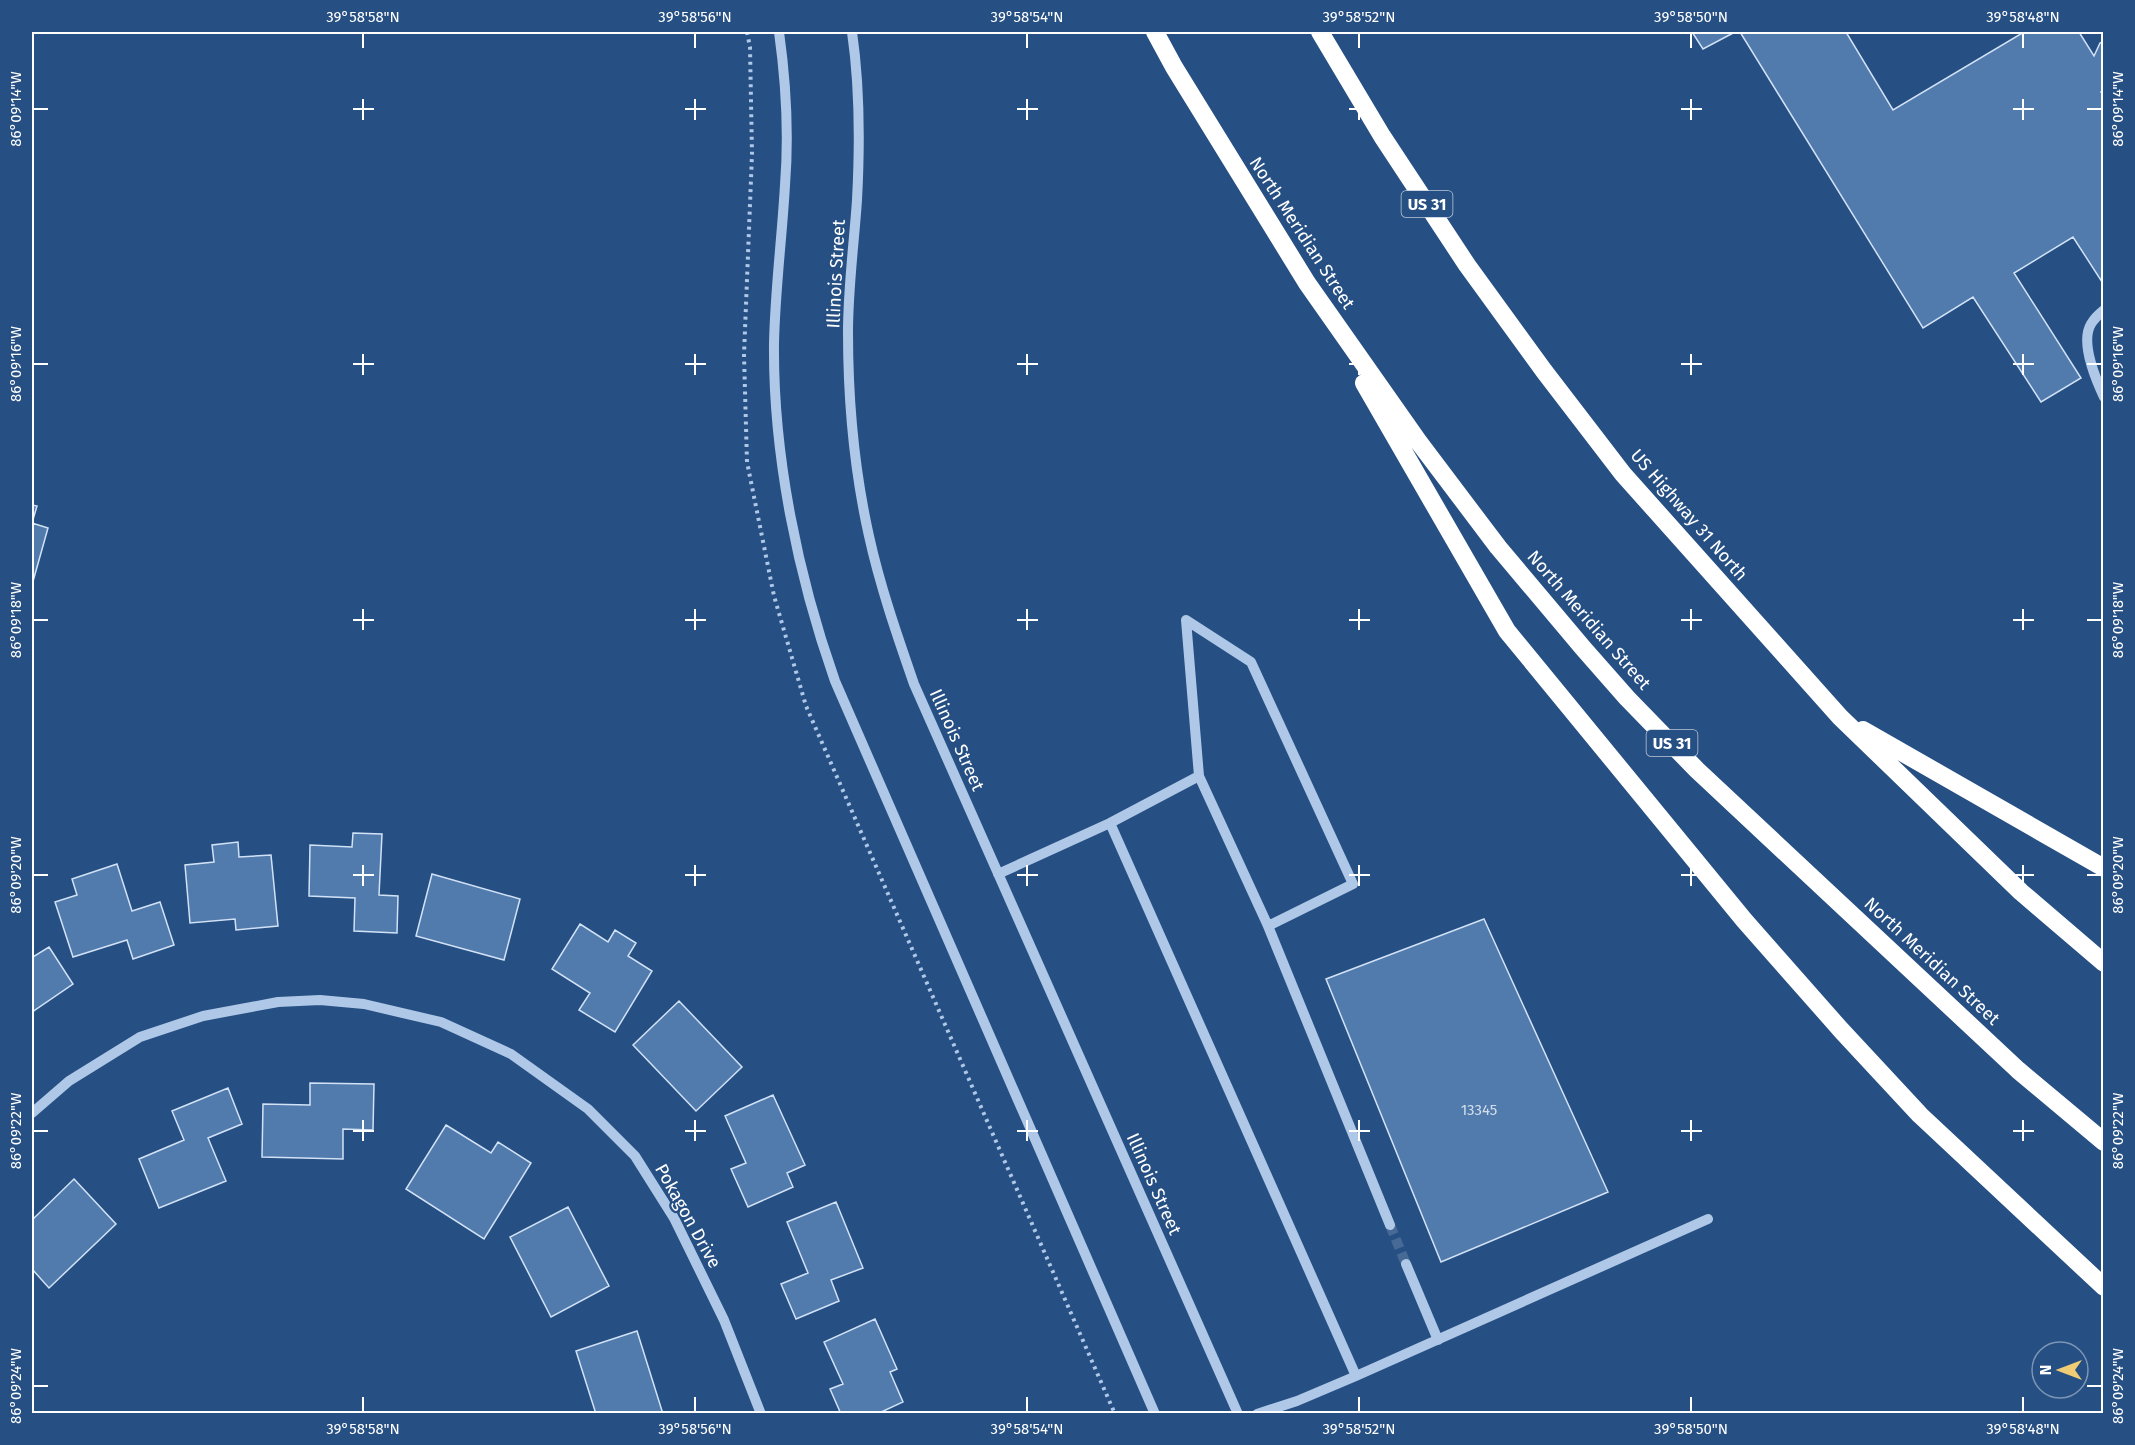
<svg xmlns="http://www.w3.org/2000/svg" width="2135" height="1445" viewBox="0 0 2135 1445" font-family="'Fira Sans',sans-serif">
<rect width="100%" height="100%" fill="#264f83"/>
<path fill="#527bad" stroke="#d2e2f6" stroke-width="1.5" d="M1692 32H1735L1703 49Z
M1740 32H1846L1893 110 2024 32H2079L2094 56 2100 43 2104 41V91L2101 92 2104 95V285L2073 237 2014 273 2081 378 2041 402 1973 297 1923 328Z
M32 505 37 506 32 523 48 528 32 585Z
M353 833 382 834 379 895 398 896 397 933 354 931 355 898 309 896 310 845 352 847Z
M238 842 239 857 271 855 278 926 236 930 235 919 190 923 185 865 214 862 212 845Z
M117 864 132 911 160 902 174 945 133 959 127 940 73 957 55 902 77 895 72 879Z
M432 874 520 899 504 960 416 936Z
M1484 919 1608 1192 1441 1262 1326 979Z
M580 924 608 942 615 930 636 943 628 956 652 971 615 1032 579 1010 590 993 552 969Z
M49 947 73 984 32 1012V955L33 957Z
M679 1001 742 1067 696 1111 633 1045Z
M310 1083 374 1084 373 1130 343 1129V1159L262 1157 263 1104 310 1105Z
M228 1088 242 1124 208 1138 226 1181 159 1208 139 1159 184 1140 172 1111Z
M773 1095 805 1165 787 1173 793 1187 748 1207 731 1169 746 1163 725 1116Z
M446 1125 491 1153 498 1142 531 1163 484 1239 406 1189Z
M74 1179 116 1224 49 1288 32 1269V1220Z
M836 1202 863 1268 831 1280 839 1301 796 1319 781 1284 808 1273 787 1222Z
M568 1207 609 1286 551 1317 510 1237Z
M875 1319 897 1369 890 1372 903 1402 877 1414H841L830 1389 843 1384 824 1342Z
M637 1331 663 1414H596L576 1351Z"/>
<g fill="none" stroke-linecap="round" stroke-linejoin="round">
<path stroke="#476996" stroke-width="10" stroke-dasharray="10 5" stroke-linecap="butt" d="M1390 1225 1406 1264"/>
<path stroke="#afc8e7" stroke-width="4" stroke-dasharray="3 4.5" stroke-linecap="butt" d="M747 32 750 47 752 154 744 355 747 462 774 596 806 706 1115 1414"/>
<path stroke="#afc8e7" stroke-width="10" d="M779 32C786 82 789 134 785 185 782 238 775 291 774 344 773 456 798 576 835 681L1155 1414
M852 32C860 87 860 144 857 200 854 244 848 288 848 332 848 399 854 469 869 536 880 586 897 635 914 684L1238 1414
M2104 310C2099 314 2094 319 2091 324 2080 342 2096 380 2104 397
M1199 776 1268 926
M1110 823 1356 1376
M998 874 1110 823 1199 776 1186 620 1251 662 1353 884 1268 926 1390 1225
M32 1113 69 1081 140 1037 203 1016 278 1002 320 1000 364 1004 441 1022 511 1054 588 1109 635 1156 674 1218 724 1320 761 1414
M1406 1264 1438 1340
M1257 1414 1297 1401 1356 1376 1708 1219"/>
<path stroke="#fff" stroke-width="18" d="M1155 32 1174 67 1307 283 1418 441 1498 547 1583 648 1627 698 1697 770 2018 1070 2104 1142
M1320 32 1382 136 1467 265 1544 371 1623 474 1840 717 2021 892 2104 963
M1364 383 1507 631 1744 920 1841 1030 1920 1115 2104 1287
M1863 730 2104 868"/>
</g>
<path fill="none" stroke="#fff" stroke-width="2" d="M363 33V48M695 33V48M1027 33V48M1359 33V48M1691 33V48M2023 33V48M363 99V120M695 99V120M1027 99V120M1359 99V120M1691 99V120M2023 99V120M33 109H48M353 109H374M685 109H706M1017 109H1038M1349 109H1370M1681 109H1702M2013 109H2034M2087 109H2102M363 354V375M695 354V375M1027 354V375M1359 354V375M1691 354V375M2023 354V375M33 364H48M353 364H374M685 364H706M1017 364H1038M1349 364H1370M1681 364H1702M2013 364H2034M2087 364H2102M363 609V630M695 609V630M1027 609V630M1359 609V630M1691 609V630M2023 609V630M33 620H48M353 620H374M685 620H706M1017 620H1038M1349 620H1370M1681 620H1702M2013 620H2034M2087 620H2102M363 865V886M695 865V886M1027 865V886M1359 865V886M1691 865V886M2023 865V886M33 875H48M353 875H374M685 875H706M1017 875H1038M1349 875H1370M1681 875H1702M2013 875H2034M2087 875H2102M363 1120V1141M695 1120V1141M1027 1120V1141M1359 1120V1141M1691 1120V1141M2023 1120V1141M33 1131H48M353 1131H374M685 1131H706M1017 1131H1038M1349 1131H1370M1681 1131H1702M2013 1131H2034M2087 1131H2102M33 1386H48M2087 1386H2102M363 1397V1412M695 1397V1412M1027 1397V1412M1359 1397V1412M1691 1397V1412M2023 1397V1412"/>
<g text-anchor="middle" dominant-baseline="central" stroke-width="4.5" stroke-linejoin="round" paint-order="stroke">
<g font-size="15" fill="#d4deea">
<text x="1479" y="1110">13345</text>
</g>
<g fill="#264f83" stroke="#becada" stroke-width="1.5">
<rect x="1401.5" y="191" width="51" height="26" rx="4.5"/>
<rect x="1646.5" y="730" width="51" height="26" rx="4.5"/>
</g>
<g font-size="16" font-weight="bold" fill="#fff">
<text x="1427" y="204">US 31</text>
<text x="1672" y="743">US 31</text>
</g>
<g font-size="18" fill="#fff" stroke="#264f83">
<text transform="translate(1302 233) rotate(57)">North Meridian Street</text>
<text transform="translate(836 274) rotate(-87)">Illinois Street</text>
<text transform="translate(1689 515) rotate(49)">US Highway 31 North</text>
<text transform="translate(1589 620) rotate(49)">North Meridian Street</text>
<text transform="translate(957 740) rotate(66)">Illinois Street</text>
<text transform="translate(1932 961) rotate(43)">North Meridian Street</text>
<text transform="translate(1154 1184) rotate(66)">Illinois Street</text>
<text transform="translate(688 1216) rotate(61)">Pokagon Drive</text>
</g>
</g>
<rect width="2135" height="1445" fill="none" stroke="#264f83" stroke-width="66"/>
<g transform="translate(2060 1370) rotate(270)"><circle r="28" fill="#264f83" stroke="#7d95b5" stroke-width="1.5"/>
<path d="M0-4.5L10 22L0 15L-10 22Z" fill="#f0cc74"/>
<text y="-9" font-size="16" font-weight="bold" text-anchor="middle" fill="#ffffff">N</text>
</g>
<rect x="33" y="33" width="2069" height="1379" fill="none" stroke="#fff" stroke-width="2"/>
<g font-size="15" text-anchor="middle" fill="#fff">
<text x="363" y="22">39°58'58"N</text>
<text x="695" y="22">39°58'56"N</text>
<text x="1027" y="22">39°58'54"N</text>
<text x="1359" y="22">39°58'52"N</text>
<text x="1691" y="22">39°58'50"N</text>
<text x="2023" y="22">39°58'48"N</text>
<text transform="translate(2118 109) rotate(-90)" y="5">86°09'14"W</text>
<text transform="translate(16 109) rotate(-90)" y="5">86°09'14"W</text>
<text transform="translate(2118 364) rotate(-90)" y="5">86°09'16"W</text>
<text transform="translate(16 364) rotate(-90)" y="5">86°09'16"W</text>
<text transform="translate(2118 620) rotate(-90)" y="5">86°09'18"W</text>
<text transform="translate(16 620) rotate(-90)" y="5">86°09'18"W</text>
<text transform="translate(2118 875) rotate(-90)" y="5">86°09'20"W</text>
<text transform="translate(16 875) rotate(-90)" y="5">86°09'20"W</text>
<text transform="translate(2118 1131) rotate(-90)" y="5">86°09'22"W</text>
<text transform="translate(16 1131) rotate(-90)" y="5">86°09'22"W</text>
<text transform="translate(2118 1386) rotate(-90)" y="5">86°09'24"W</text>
<text transform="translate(16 1386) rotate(-90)" y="5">86°09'24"W</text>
<text x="363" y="1434">39°58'58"N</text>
<text x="695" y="1434">39°58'56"N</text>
<text x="1027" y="1434">39°58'54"N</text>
<text x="1359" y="1434">39°58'52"N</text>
<text x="1691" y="1434">39°58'50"N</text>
<text x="2023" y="1434">39°58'48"N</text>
</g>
</svg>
